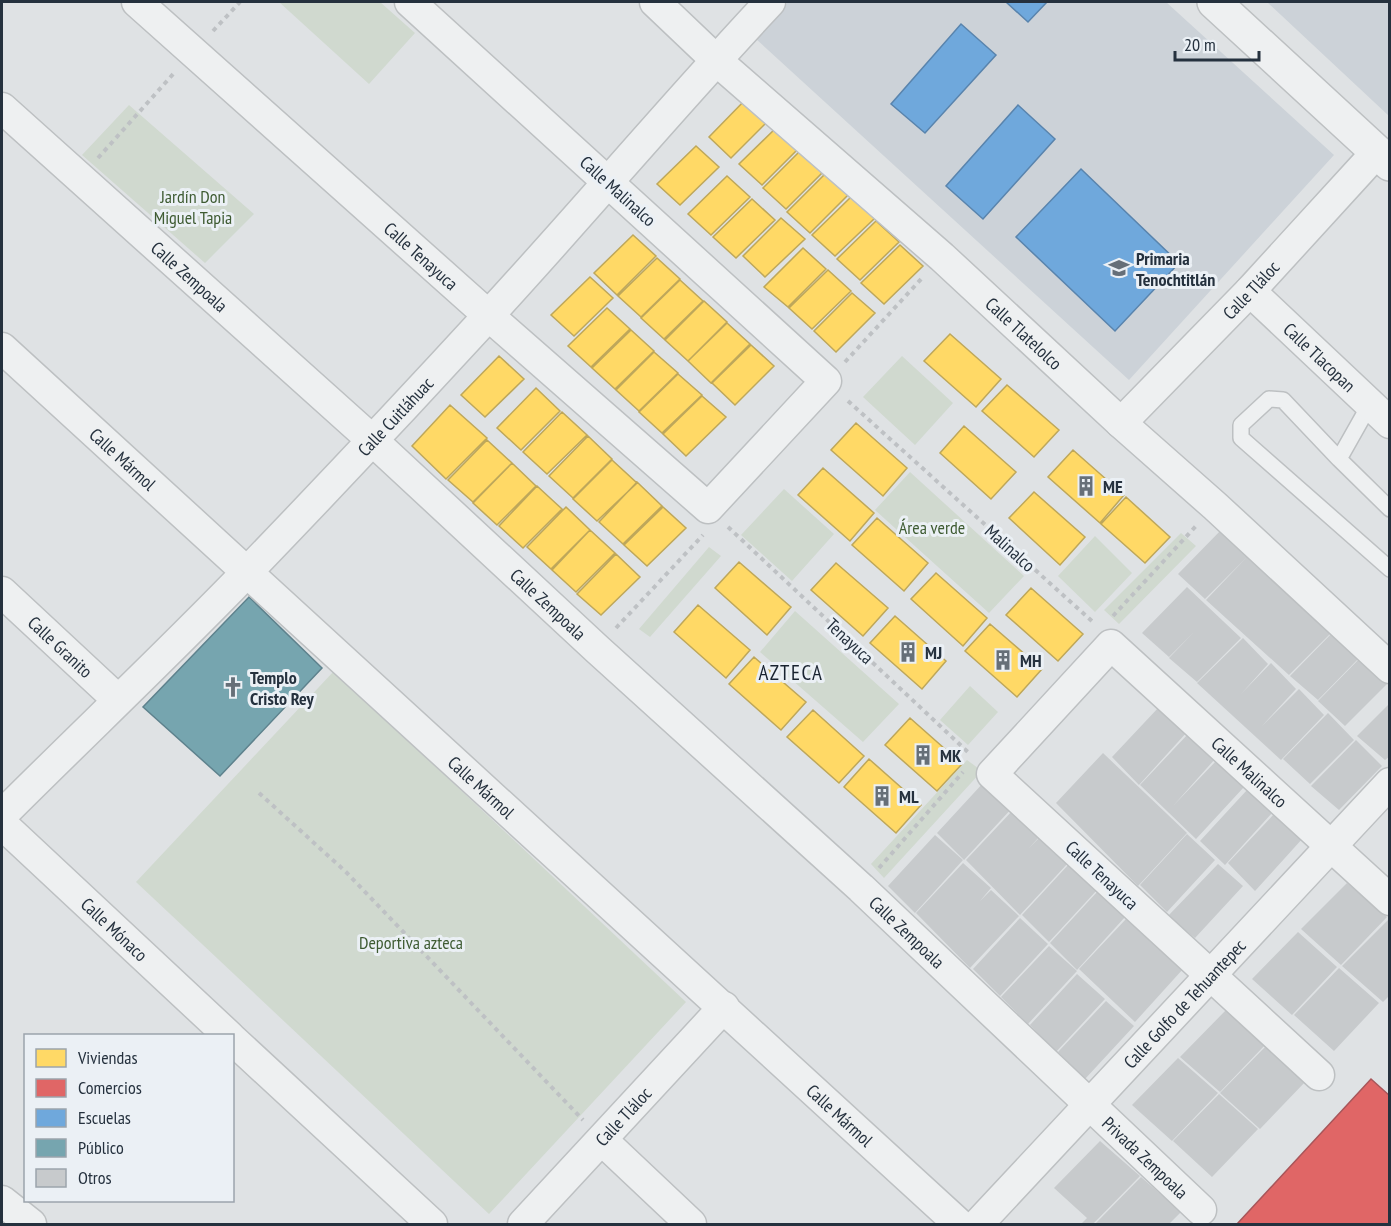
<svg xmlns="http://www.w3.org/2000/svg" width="1391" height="1226" viewBox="0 0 1391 1226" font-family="'PT Sans Narrow',sans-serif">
<rect width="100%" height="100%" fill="#dfe2e4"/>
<path fill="#ccd2d8" d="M788 2H1166L1334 155 1129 380 755 38Z
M1267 2H1389V116Z"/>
<path fill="#d0d9cf" d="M279 2H380L415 33 369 84Z
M129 105 254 214 205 263 82 155Z
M902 356 953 403 915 445 863 397Z
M910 472 1024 576 989 613 875 510Z
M784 489 834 534 792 581 741 535Z
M1181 533 1196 546 1119 624 1104 610Z
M1095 536 1132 573 1095 612 1058 576Z
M709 547 721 556 650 637 639 629Z
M795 611 899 704 863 742 760 652Z
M334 671 686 1002 489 1214 136 882Z
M970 686 998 712 968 745 940 720Z
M967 760 982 771 884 878 871 864Z"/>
<path fill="#ffd966" stroke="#bea75a" stroke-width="1.5" d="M747 98 770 119 731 158 709 137Z
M778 126 801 146 762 185 739 164Z
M696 146 719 167 680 205 657 184Z
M801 150 824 171 786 209 763 188Z
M826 173 849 194 810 233 787 212Z
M727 176 750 197 711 235 688 214Z
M851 197 875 218 835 256 812 235Z
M752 199 775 220 736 258 713 237Z
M781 218 805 239 765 277 743 256Z
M876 221 899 242 860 280 837 259Z
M633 235 656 256 617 295 594 273Z
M900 245 923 266 884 304 861 283Z
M803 248 826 269 788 307 764 287Z
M657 258 680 279 641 317 618 296Z
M828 270 851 291 812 329 789 308Z
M590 277 613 298 574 336 551 315Z
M680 280 703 301 664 339 641 318Z
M852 293 875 313 836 352 814 331Z
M704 301 727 322 688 361 665 340Z
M607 308 630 329 591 367 568 346Z
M727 323 750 344 711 383 688 361Z
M631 330 654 351 615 389 592 368Z
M950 334 1001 379 976 407 924 361Z
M751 345 774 366 735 405 712 383Z
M654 352 678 373 639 411 616 390Z
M499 356 524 379 485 417 461 395Z
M678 374 702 395 662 433 639 412Z
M1007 385 1059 430 1034 457 982 411Z
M536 388 560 411 521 450 497 428Z
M702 396 726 417 686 456 663 434Z
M450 405 487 438 446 479 412 446Z
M562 412 587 435 547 474 523 452Z
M856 423 907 468 883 496 831 450Z
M964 426 1016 472 991 499 940 453Z
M588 436 612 459 573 498 549 476Z
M487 440 512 463 473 502 448 480Z
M1073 450 1124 495 1100 523 1048 477Z
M612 460 637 483 597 521 573 499Z
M512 463 536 486 497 525 473 503Z
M823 468 874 513 850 541 798 495Z
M637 482 662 506 623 544 599 522Z
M537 486 562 509 523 548 499 526Z
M1034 492 1085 537 1060 565 1009 518Z
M1126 497 1170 537 1145 563 1101 524Z
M566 507 590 530 551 569 527 547Z
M663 507 686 528 647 566 624 545Z
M877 518 928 563 904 591 852 545Z
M590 530 615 553 576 592 552 570Z
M616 554 640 577 601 615 577 594Z
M739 562 791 607 767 635 715 588Z
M836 563 888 608 863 636 811 590Z
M936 573 987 618 963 646 911 599Z
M1031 588 1083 634 1058 661 1006 615Z
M698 605 750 650 726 678 674 632Z
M895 616 946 661 922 689 870 643Z
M990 624 1042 669 1017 697 965 651Z
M754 657 806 702 781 730 729 684Z
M813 710 864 756 839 783 787 737Z
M910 718 962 764 937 791 885 745Z
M869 759 921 805 896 833 844 787Z"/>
<path fill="#e06666" stroke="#a8565a" stroke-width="1.5" d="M1371 1079 1390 1096V1224H1237Z"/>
<path fill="#6fa8dc" stroke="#5984ad" stroke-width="1.5" d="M1006 2H1047L1028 22Z
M961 24 996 55 925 133 891 104Z
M1018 105 1055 139 983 219 946 186Z
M1081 169 1179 263 1115 331 1016 237Z"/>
<path fill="#76a5af" stroke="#5e828d" stroke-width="1.5" d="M249 597 322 668 220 776 143 707Z"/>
<path fill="#c7cacc" d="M1223 528 1333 631 1289 675 1206 600 1247 557 1205 599 1178 574Z
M1187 587 1241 638 1197 682 1169 658 1194 632 1169 657 1142 633Z
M1335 630 1361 656 1318 700 1290 676Z
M1243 638 1268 664 1241 694 1271 663 1296 689 1262 726 1299 689 1324 715 1281 760 1197 683Z
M1363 655 1389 682 1345 726 1318 701Z
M1390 703V756L1385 760 1357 736Z
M1159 707 1187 732 1139 785 1112 757Z
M1328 713 1354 740 1310 784 1283 759Z
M1188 734 1215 759 1173 806 1216 761 1244 787 1196 839 1140 785Z
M1356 740 1382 766 1339 810 1311 786Z
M1103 753 1187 833 1138 886 1056 803Z
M984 782 1013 807 964 860 937 833Z
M1247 790 1273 812 1225 865 1200 841Z
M1013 810 1041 835 1029 848 1040 837 1068 863 1020 915 966 860Z
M1275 813 1303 838 1255 891 1228 863Z
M1187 834 1215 860 1167 912 1140 885Z
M935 835 963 860 915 913 888 886Z
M963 863 991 888 980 901 991 890 1019 916 970 968 916 913Z
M1069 864 1097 890 1049 942 1022 915Z
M1218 864 1243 886 1195 938 1168 916Z
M1347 883 1387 917 1341 965 1301 929Z
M1097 892 1125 917 1077 970 1050 943Z
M1020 918 1048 944 1000 996 973 969Z
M1390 918V995L1383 1002 1342 966Z
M1126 919 1183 969 1135 1022 1079 969Z
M1298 932 1337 967 1292 1015 1252 979Z
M1049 946 1077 971 1028 1024 1001 997Z
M1339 968 1379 1003 1334 1051 1294 1015Z
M1077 974 1105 999 1056 1052 1030 1025Z
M1106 1001 1134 1026 1085 1079 1058 1052Z
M1226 1010 1265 1045 1220 1092 1180 1057Z
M1266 1046 1306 1081 1260 1129 1220 1093Z
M1178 1058 1218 1093 1172 1141 1132 1105Z
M1219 1094 1258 1129 1212 1177 1173 1141Z
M1100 1141 1140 1176 1093 1224H1081L1087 1218 1054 1188Z
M1141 1177 1181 1212 1169 1224H1095Z"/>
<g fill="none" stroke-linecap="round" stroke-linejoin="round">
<g stroke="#bdc0c2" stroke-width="18">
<path id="service" d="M1370 404 1339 459 1390 509
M1339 459 1283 400 1269 399 1241 425V438L1390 569"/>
</g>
<g stroke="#bdc0c2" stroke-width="33">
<g id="minor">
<path id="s1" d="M137 2 489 316 708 508 826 381 410 2"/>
<path id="s2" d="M655 2 716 60 942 257 1121 423 1215 506 1390 668"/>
<path id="s3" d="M2 108 372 440 597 649 861 888 1201 1210"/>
<path id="s4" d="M1250 291 1390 423"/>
<path id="s5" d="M2 348 959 1224"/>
<path id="s6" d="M1121 423 1250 291 1377 152"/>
<path id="s7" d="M2 592 118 700"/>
<path id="s8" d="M2 815C84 733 169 653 249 570 330 486 410 401 488 316 584 212 674 104 770 2"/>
<path id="s9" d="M2 824 229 1036"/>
<path d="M232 1039 432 1224"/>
<path id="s10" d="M1319 1075 992 774 1111 645 1390 900"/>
<path d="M602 1140 691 1224"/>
<path d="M2 1201 31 1224"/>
<path id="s11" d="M523 1224 724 1007"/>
<path id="s12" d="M978 1224 1390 783"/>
</g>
</g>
<g stroke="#bdc0c2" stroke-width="36">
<path id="tertiary" d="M1214 2 1390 164"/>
</g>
<path stroke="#bec1c4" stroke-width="4" stroke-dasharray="4.5 4.5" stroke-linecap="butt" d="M213 31 240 2
M98 158 175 72
M845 362 923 277
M848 401 1094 623
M728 527 970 754
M1113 616 1196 526
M616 628 703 535
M259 793 346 872 583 1120
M879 868 963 772"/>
<use href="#service" stroke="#eef0f1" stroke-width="15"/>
<use href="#minor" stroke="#eef0f1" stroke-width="30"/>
<use href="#tertiary" stroke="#eef0f1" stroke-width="33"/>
</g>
<defs>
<g id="school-bare" transform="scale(1.62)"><path d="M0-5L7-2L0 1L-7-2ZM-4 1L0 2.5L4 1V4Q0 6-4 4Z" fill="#666f78" stroke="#ebf0f5" stroke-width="2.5" paint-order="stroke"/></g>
<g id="building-bare" transform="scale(1.62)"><path d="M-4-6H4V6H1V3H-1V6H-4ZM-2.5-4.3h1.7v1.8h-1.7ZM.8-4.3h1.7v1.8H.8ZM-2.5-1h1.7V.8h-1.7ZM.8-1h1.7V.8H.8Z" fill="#666f78" stroke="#ebf0f5" stroke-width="2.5" paint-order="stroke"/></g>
<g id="church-bare" transform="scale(1.62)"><path d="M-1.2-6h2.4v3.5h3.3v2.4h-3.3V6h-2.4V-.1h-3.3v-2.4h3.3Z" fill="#666f78" stroke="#ebf0f5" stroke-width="2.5" paint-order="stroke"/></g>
</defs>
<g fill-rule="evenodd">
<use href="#school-bare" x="1119" y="268"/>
<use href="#building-bare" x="1086" y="486"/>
<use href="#building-bare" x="908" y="652"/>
<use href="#building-bare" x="1003" y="660"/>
<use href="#church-bare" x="233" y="687"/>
<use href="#building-bare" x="923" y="755"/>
<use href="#building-bare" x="882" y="796"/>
</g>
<g text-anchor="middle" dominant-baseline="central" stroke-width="6" stroke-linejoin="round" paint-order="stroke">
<g font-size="18" fill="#25313e" stroke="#ebf0f5">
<text transform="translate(618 191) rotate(42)">Calle Malinalco</text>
<text stroke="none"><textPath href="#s1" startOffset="381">Calle Tenayuca</textPath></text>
<text stroke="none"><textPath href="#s3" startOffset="252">Calle Zempoala</textPath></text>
<text stroke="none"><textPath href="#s6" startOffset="186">Calle Tláloc</textPath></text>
<text stroke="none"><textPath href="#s2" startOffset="496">Calle Tlatelolco</textPath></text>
<text stroke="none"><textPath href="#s4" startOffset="96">Calle Tlacopan</textPath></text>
<text stroke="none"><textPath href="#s8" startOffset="560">Calle Cuitláhuac</textPath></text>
<text stroke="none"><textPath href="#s5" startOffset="164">Calle Mármol</textPath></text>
<text transform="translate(1010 548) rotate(42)">Malinalco</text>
<text stroke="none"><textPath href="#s3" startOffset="738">Calle Zempoala</textPath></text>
<text transform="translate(850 641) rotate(43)">Tenayuca</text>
<text stroke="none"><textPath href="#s7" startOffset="80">Calle Granito</textPath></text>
<text stroke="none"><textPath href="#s10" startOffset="808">Calle Malinalco</textPath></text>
<text stroke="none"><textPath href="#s5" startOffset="650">Calle Mármol</textPath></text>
<text transform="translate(1102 875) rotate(43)">Calle Tenayuca</text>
<text stroke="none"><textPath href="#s9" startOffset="154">Calle Mónaco</textPath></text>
<text stroke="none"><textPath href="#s3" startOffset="1224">Calle Zempoala</textPath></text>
<text stroke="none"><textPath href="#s12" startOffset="302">Calle Golfo de Tehuantepec</textPath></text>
<text stroke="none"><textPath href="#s5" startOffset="1136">Calle Mármol</textPath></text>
<text stroke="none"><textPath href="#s11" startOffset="147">Calle Tláloc</textPath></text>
<text stroke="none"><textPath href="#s3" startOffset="1552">Privada Zempoala</textPath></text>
</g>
<g font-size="18" fill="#3e5b32" stroke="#ebf0f5">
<text x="193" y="196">Jardín Don<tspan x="193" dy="21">Miguel Tapia</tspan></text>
<text x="932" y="527">Área verde</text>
<text x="411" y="942">Deportiva azteca</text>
</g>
<g font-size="18" font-weight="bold" fill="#25313e" stroke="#ebf0f5" text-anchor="start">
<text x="1136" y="258">Primaria<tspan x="1136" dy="21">Tenochtitlán</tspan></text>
<text x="1103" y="486">ME</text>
<text x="925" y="652">MJ</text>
<text x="1020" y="660">MH</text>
<text x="250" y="677">Templo<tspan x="250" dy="21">Cristo Rey</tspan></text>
<text x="940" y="755">MK</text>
<text x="899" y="796">ML</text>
</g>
<g font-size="21" letter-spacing="1.5" fill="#18222f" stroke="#ebf0f5">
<text x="791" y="672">AZTECA</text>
</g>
</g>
<rect width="1391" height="1226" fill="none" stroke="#25313e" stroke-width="6"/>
<rect x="24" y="1034" width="210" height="168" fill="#ebf0f5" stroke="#9ca4ac" stroke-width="1.5"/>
<rect x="36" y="1049" width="30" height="18" fill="#ffd966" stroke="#9ca4ac" stroke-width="1.5"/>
<text x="78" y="1064" font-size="18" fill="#25313e">Viviendas</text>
<rect x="36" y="1079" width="30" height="18" fill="#e06666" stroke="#9ca4ac" stroke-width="1.5"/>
<text x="78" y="1094" font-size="18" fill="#25313e">Comercios</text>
<rect x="36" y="1109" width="30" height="18" fill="#6fa8dc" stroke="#9ca4ac" stroke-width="1.5"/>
<text x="78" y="1124" font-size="18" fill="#25313e">Escuelas</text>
<rect x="36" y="1139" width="30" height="18" fill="#76a5af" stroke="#9ca4ac" stroke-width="1.5"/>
<text x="78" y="1154" font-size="18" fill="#25313e">Público</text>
<rect x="36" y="1169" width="30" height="18" fill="#c7cacc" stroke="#9ca4ac" stroke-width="1.5"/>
<text x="78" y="1184" font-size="18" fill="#25313e">Otros</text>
<path d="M1175 51v9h84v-9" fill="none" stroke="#25313e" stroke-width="3"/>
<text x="1184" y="51" font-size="18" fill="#25313e" stroke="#ebf0f5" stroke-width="4.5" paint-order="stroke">20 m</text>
</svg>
